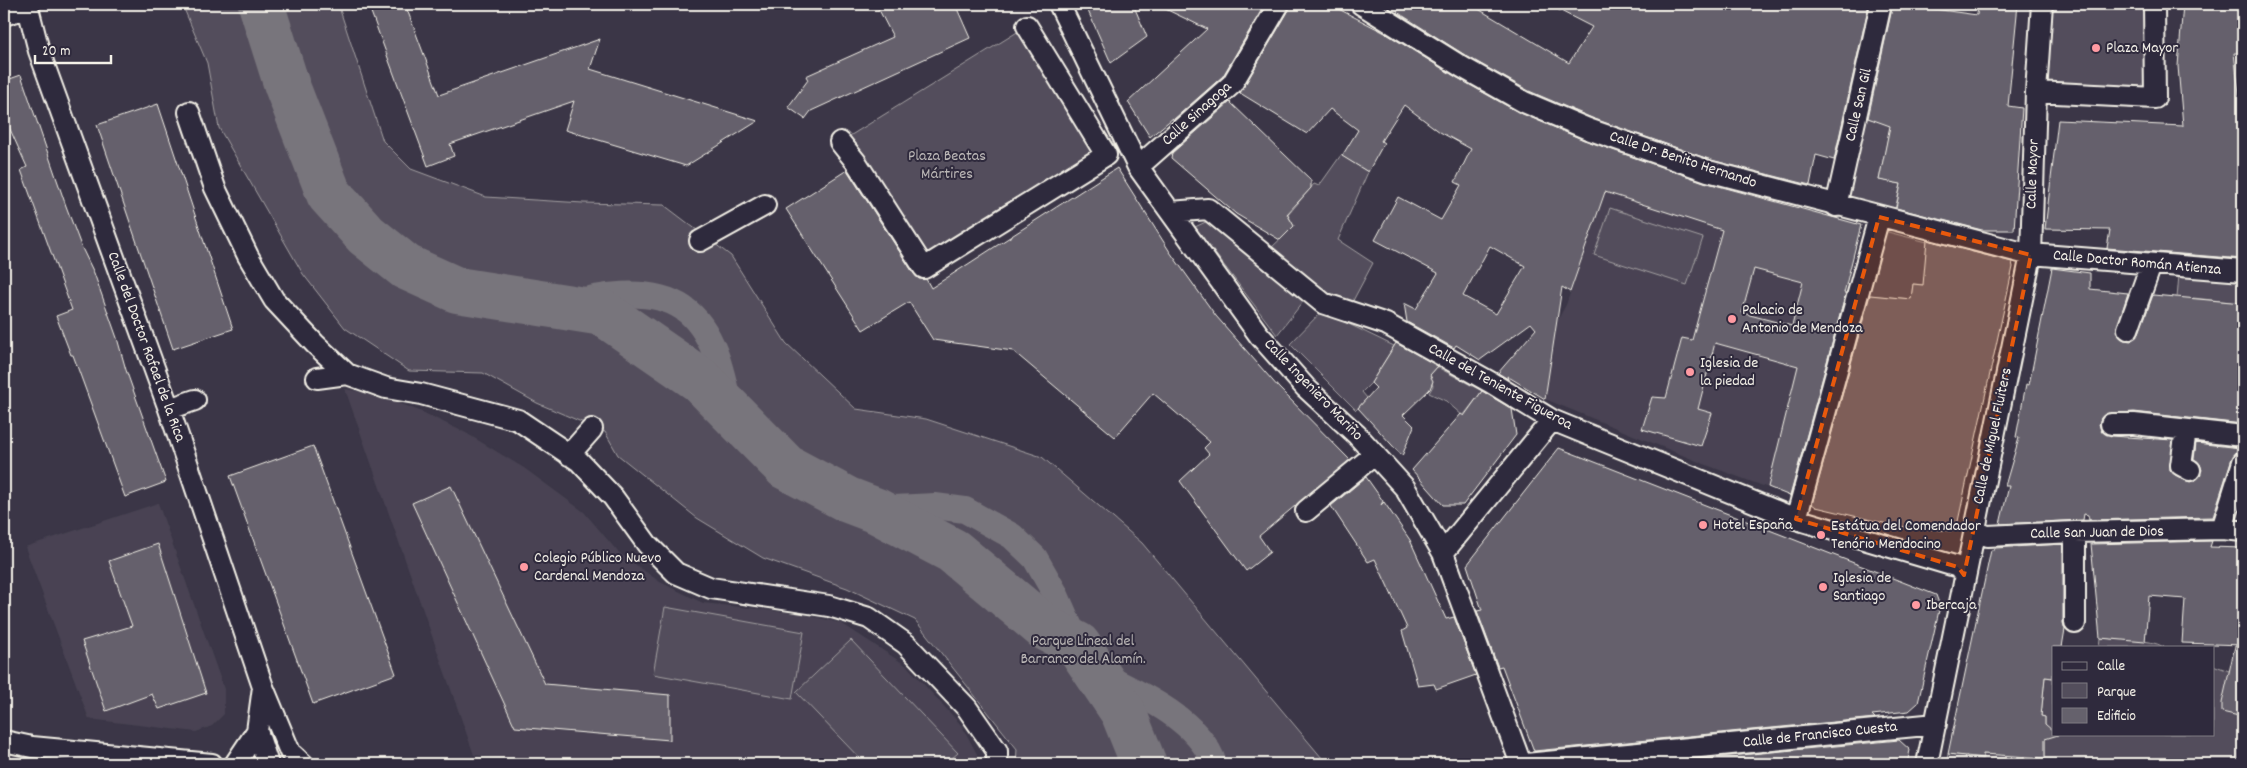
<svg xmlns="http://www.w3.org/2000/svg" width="2247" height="768" viewBox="0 0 2247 768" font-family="Dekko,sans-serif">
<rect width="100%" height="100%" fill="#3b3647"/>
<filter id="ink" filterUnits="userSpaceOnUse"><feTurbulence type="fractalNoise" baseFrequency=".02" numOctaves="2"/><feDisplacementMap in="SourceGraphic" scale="10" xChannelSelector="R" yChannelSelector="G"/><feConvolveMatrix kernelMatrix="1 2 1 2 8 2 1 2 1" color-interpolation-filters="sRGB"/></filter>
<g filter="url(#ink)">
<path fill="#484352" d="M1616 153 1732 190 1861 225 1793 497 1709 466 1545 399 1557 321 1566 305 1602 200Z
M345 389 376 394 422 412 466 433 524 468 584 512 618 552 660 582 703 603 803 614 841 623 907 666 962 726 977 754 978 764H541L474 755Z
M158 503 224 689V714L212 726 196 732 89 719 25 547Z"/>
<path fill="#534e5c" stroke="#a4a0a2" d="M182 4H338L383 141 411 169 486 197 583 203 664 205 731 256 786 343 856 409 926 419 1042 457 1142 543 1327 764H1016L1017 749 915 620 847 588 763 558 697 518 618 455 605 432 537 403 483 373 409 371 345 328 303 274 219 128 207 63Z
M2041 4H2154L2155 98 2036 92Z
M1027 26 1106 155 924 268 840 142Z
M1866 118 1891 123 1879 180 1901 184 1894 213 1848 200Z
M1341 155 1368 172 1338 240 1373 263 1348 310 1270 249 1294 226 1288 215 1314 184 1319 186Z
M1610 208 1703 238 1687 285 1594 255Z
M1212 219 1309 294 1277 335 1195 227Z
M1884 231 1927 242 1924 285 1913 284 1911 299 1868 295Z
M2179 275 2243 276V338L2241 337 2231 302 2193 298 2190 305 2177 298Z
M1322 311 1394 346 1371 383 1362 392 1367 398 1356 410 1290 344Z
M1437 367 1482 391 1463 416 1446 401 1429 393 1433 386 1430 375Z
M665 607 804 632 792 699 653 674Z
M2100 638C2120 640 2148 638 2164 647H2099Z
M851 640 958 753 945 764H865L796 692Z
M2213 665 2229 671 2243 680V764H2045V717L2041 716 2045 677 2053 678V734H2213Z
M2027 749 2026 764H1946L1948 754 1982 758 1983 754Z"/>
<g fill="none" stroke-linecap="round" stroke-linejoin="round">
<path stroke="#78747b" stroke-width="26" d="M559 306C595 296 649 285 683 308 714 329 723 376 730 410
M877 511 894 508 935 506 965 510 1012 536 1035 558 1055 593 1078 645
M1098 673C1137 692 1200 720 1214 764"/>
<path stroke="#78747b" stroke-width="46" d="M261 4 287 86 329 194 366 235 406 267 457 290 603 313 700 380 786 467 848 500 877 511 953 551 1044 627 1078 645 1123 712 1144 764"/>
</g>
<path fill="#65616c" stroke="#f4f1e8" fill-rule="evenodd" d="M368 4H405L439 95 600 39 590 69 758 121 686 166 565 130 574 101 450 144 454 156 428 166Z
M876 4H955L970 38 811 111 805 119 788 107 808 80 806 76 893 37Z
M1085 4H1133L1147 37 1111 63Z
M1155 4H1265L1223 76 1173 120V118L1150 137 1128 102 1207 29Z
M1291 4H1329L1385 33 1456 77 1518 112 1584 140 1704 182 1861 225 1844 293H1846L1790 496 1768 487 1798 366 1715 343 1698 409 1712 413 1701 446 1642 429 1652 397 1666 398 1682 338 1692 340 1722 230 1605 192 1570 292 1562 287 1545 399 1507 376 1508 379 1498 373 1536 329 1531 323 1480 360 1456 345 1454 348 1407 322 1404 303 1416 309 1438 273 1375 240 1398 197 1441 220 1461 185 1455 182 1471 149 1440 132 1404 105 1381 141 1384 143 1368 172 1342 156 1358 130 1330 109 1307 134 1240 93 1289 10ZM1490 246 1525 266 1496 314 1463 296ZM1754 269 1803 282 1792 326 1742 313Z
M1402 4H1470L1569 63 1592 27 1547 4H1869L1834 160 1816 155 1810 185 1711 160 1592 118 1529 91 1468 57 1397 12Z
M1893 4H1928L1927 8 1977 15 1978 4H2018L2008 106 2022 108 2014 230H1982L1896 208 1901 184 1879 180 1890 126 1868 118Z
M2183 4H2243V53H2234L2241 109 2243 259 2107 248 2110 230 2045 229 2058 120 2183 126 2178 66Z
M21 75 66 206 81 246 94 273 117 338 126 370 166 482 125 497 73 355H71L56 316 72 310 21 170 27 167 4 116V81Z
M1230 102 1311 180V188L1287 214 1294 226 1280 240 1236 214 1171 158 1172 153Z
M158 104 233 329 173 349 97 125Z
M1117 168 1170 252 1216 316 1279 388 1350 460 1259 536 1270 552 1246 571 1180 481 1209 454 1204 448 1210 442 1153 393 1115 437 1013 351 933 340 909 302 863 330 786 209 847 170 914 274 919 279H926L931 288Z
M1927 240 2012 262 2013 267 1957 526 1951 531 1896 526 1816 507 1812 504 1870 295 1911 299 1913 284 1923 285Z
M2052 268 2090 273V289L2128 293 2116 331 2119 336 2124 340 2131 341 2139 333 2153 295 2243 303V424L2134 412 2106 414 2101 418 2099 424 2101 430 2111 436 2173 440 2170 470 2175 475 2190 482 2196 480 2202 470 2200 464 2194 459 2196 443 2240 448 2232 458 2213 517 2089 520 2088 515 2084 514 2083 520 2000 524 2009 486H2005L2019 438 2016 437 2026 384 2029 385Z
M1396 343 1438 366 1430 375 1433 381 1430 389 1403 415 1414 426 1402 456 1358 408 1376 388 1371 383Z
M1482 391 1512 409 1516 435 1463 505H1443L1412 470 1461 414 1464 416Z
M313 446 396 674 313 704 230 476Z
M1559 448 1936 595 1940 606 1918 703 1909 711 1872 715 1875 718 1534 751 1502 666 1498 667 1477 611 1482 610 1467 565Z
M1366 477 1383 501 1381 505 1384 502 1410 540 1446 619 1454 617 1476 675 1436 689 1434 684 1418 686 1402 631 1407 628 1375 559 1368 562 1331 506Z
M451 486 545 684 670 695V740L515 727 412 503Z
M2212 541 2210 547 2243 548V645L2182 643 2185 599 2149 596 2145 642 2100 638 2091 544Z
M158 544 206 693 159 709 152 694 106 711 82 641 132 626 109 561Z
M2063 544V623L2065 629 2062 647H2053V678L2045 677 2041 716 2045 717V724L2053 731V734L2058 735 2045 739V758L1983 754V758L1948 754 1991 550H1994L1995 548Z
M2235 646 2243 647V717L2222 712V703Z
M1899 740 1910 750 1907 764H1646Z"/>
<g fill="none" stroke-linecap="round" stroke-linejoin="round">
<g stroke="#f4f1e8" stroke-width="24">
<path id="street" d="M27 4 39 51 169 409 263 687
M1059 4 1138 167 1259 335 1306 388 1357 435 1405 488 1443 553 1521 764
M1361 4 1462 67 1524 102 1588 129 1708 171 2031 255H2043L2243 271
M4 15 26 8
M2036 92 2155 98 2154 4
M189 112 215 188 248 256 274 300 315 344 347 374
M840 142 856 162 924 268 1106 155 1027 26
M1138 167 1232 84 1279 4
M1836 206 1881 4
M1171 212 1208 209 1323 303 1386 324 1490 382 1552 420 1796 519 1958 567 1964 575
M700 241 765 205
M2128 329 2151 265
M317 378 347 374 386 388 421 394 518 420 579 461 613 497 647 544 676 573 711 588 829 606 869 618 906 644 967 708 997 751V764
M169 409 195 400
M2111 424H2134L2243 436
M2186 430 2181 465 2190 470
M569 455 592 429
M1306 511 1375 454
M1796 519 1879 217
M2222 529 2243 531
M1974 530 1987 536 2075 532 2222 529 2243 462
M1443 553 1552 420
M2075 623V532
M257 731 268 764
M4 741 32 747 212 764
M235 764 257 731 263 687 290 752 303 764
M1526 764 1936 724
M1927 764 2031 255 2036 92 2042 4"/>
</g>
<use href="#street" stroke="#2f2a3d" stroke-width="20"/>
</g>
</g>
<path fill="#e8590c" fill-opacity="0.2" stroke="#e8590c" stroke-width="4" stroke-dasharray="10 6" stroke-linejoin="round" d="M1879 217 2031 255 1964 575 1958 567 1796 519Z"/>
<g fill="#ff9aa2" stroke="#2f2a3d" stroke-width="2">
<circle cx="2096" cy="48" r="5"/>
<circle cx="1732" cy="319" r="5"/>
<circle cx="1690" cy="372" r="5"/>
<circle cx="1703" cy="525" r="5"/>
<circle cx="1821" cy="535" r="5"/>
<circle cx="524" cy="567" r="5"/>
<circle cx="1823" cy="587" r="5"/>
<circle cx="1916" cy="605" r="5"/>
</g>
<g text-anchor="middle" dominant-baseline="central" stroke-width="4" stroke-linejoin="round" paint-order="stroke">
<g font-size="16" fill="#f4f1e8" stroke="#2f2a3d" text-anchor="start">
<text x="2106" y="48">Plaza Mayor</text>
<text x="1742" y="310">Palacio de<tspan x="1742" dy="18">Antonio de Mendoza</tspan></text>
<text x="1700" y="363">Iglesia de<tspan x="1700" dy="18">la piedad</tspan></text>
<text x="1713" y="525">Hotel España</text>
<text x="1831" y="526">Estátua del Comendador<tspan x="1831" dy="18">Tenório Mendocino</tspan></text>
<text x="534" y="558">Colegio Público Nuevo<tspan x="534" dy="18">Cardenal Mendoza</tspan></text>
<text x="1833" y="578">Iglesia de<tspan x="1833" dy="18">Santiago</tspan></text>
<text x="1926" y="605">Ibercaja</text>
</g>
<g font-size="16" fill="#f4f1e8" stroke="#2f2a3d">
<text transform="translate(1859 105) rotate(-77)">Calle San Gil</text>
<text transform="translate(1197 114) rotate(-42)">Calle Sinagoga</text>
<text transform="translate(1683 160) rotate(18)">Calle Dr. Benito Hernando</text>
<text transform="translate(2033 174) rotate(-88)">Calle Mayor</text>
<text transform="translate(2137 263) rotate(5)">Calle Doctor Román Atienza</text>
<text transform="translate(146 347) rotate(70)">Calle del Doctor Rafael de la Rica</text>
<text transform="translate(1500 387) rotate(29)">Calle del Teniente Figueroa</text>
<text transform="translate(1313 390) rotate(46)">Calle Ingeniero Mariño</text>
<text transform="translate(1993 436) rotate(-78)">Calle de Miguel Fluiters</text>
<text transform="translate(2097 533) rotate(-1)">Calle San Juan de Dios</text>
<text transform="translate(1820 735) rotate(-6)">Calle de Francisco Cuesta</text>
</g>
<g font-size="16" fill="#bcb8b7" stroke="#2f2a3d">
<text x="947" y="156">Plaza Beatas<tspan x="947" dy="18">Mártires</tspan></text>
<text x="1083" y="641">Parque Lineal del<tspan x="1083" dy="18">Barranco del Alamín.</tspan></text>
</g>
</g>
<rect width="2247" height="768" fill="none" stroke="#2f2a3d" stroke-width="20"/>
<rect x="10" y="10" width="2227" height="748" fill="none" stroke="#f4f1e8" stroke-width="2" filter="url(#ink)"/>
<rect x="2052" y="646" width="162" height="90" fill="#2f2a3d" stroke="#7e7a81"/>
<rect x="2062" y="662" width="25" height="8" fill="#2f2a3d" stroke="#7e7a81"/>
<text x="2097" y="670" font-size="15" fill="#f4f1e8">Calle</text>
<rect x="2062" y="683" width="25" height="15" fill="#534e5c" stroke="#7e7a81"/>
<text x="2097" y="696" font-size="15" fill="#f4f1e8">Parque</text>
<rect x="2062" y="708" width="25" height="15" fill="#65616c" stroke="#7e7a81"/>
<text x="2097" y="720" font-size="15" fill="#f4f1e8">Edificio</text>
<path d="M35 55v8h76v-8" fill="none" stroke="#f4f1e8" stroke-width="2.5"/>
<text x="42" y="55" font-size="15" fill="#f4f1e8" stroke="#2f2a3d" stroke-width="4" paint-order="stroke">20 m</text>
</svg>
